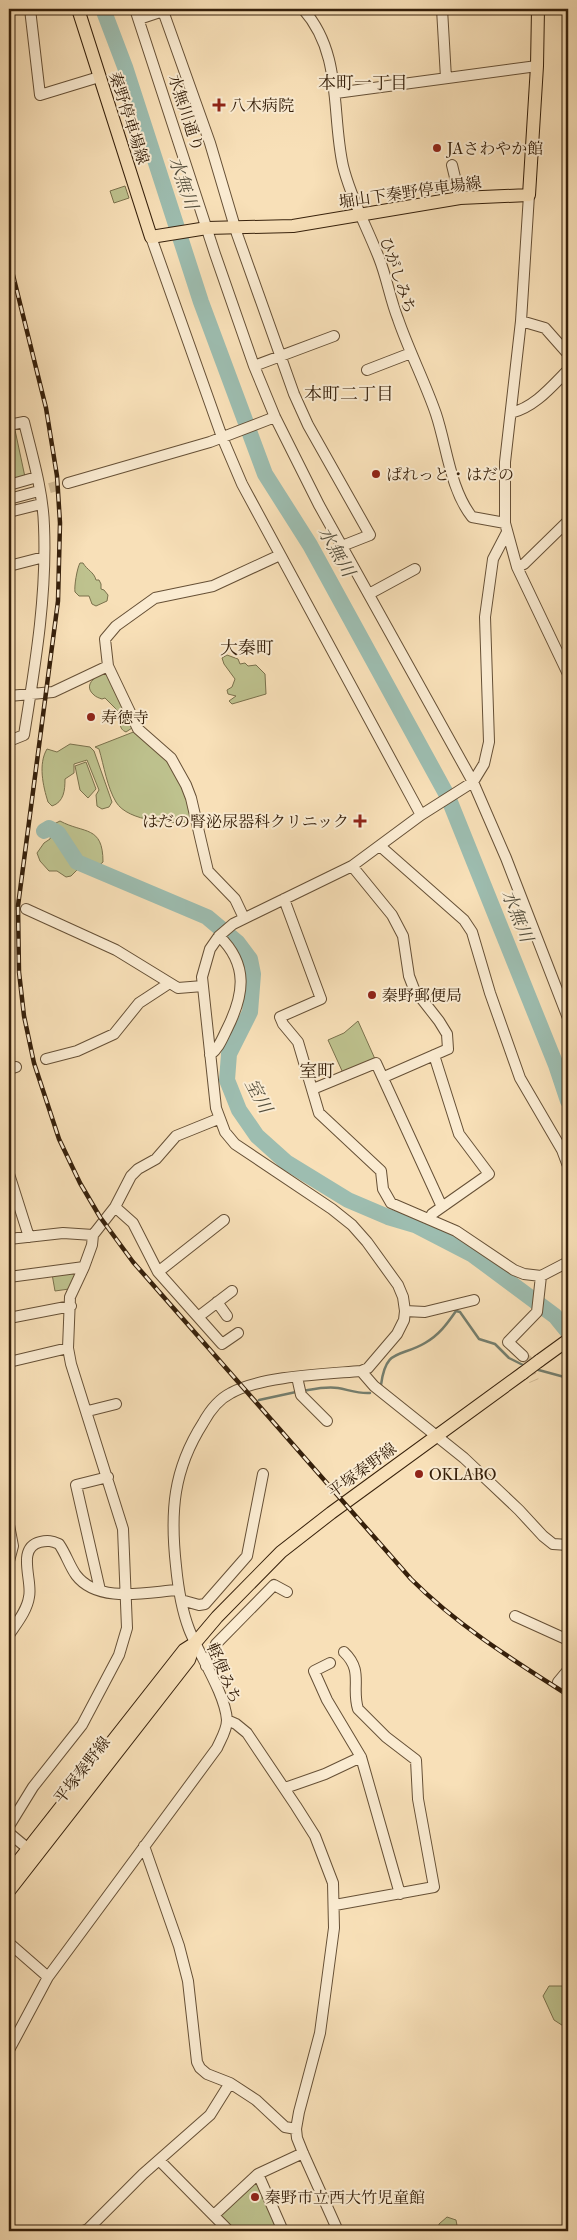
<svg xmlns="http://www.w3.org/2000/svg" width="577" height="2240" viewBox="0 0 577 2240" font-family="'IM FELL French Canon','Noto Serif JP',serif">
<rect width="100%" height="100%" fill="#f8e0b8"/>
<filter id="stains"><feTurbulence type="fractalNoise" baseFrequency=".004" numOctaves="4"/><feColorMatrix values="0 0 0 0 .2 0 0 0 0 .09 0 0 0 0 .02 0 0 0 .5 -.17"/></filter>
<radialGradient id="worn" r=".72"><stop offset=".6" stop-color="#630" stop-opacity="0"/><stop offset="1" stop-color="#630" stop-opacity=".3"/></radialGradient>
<path fill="#bec28e" stroke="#7a714c" d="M125 186 129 198 114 203 110 191Z
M15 430 25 477 9 481V431Z
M80 563H83C87 570 94 572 96 580H99L101 584V589L104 590 108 595 107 601 96 606 92 604 89 596H79L75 592C74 587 77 568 80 563Z
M227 655 238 659 240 664 245 663 248 666 256 665 265 674 266 694 232 704 229 701 236 696 228 694 227 690 232 687 235 679 224 664 222 658Z
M109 672 132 728 126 732C118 729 120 721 122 715L105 698 102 699C99 698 96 697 94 695 81 684 99 673 109 672Z
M136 731 166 756 182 784 193 822C173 824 128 822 116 802 107 787 104 766 99 749L95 747Z
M70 744 90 747 94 751 112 802 109 807 102 809 97 806 96 795 99 790 87 760 74 764V773L65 779C65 790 64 802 52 806L48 802C43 786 38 764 47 749L57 752Z
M86 762 96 789 88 798 80 790 75 766Z
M60 821C84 834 103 825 103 862L96 868 83 864 71 876 66 877 57 871H49L40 861 37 853 44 843 50 839 54 824Z
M358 1021 375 1059 343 1073 328 1040 344 1033Z
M74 1271 78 1274 69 1289 55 1291 52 1274Z
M549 1986H568V2029L554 2020 543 1996Z
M253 2181 258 2182 279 2231H234L220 2217V2213Z
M447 2217 456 2220 458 2231H438L439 2224Z"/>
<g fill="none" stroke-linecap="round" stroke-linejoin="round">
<path stroke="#747e6e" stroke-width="2.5" d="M535 1369 568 1378
M381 1385C386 1347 400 1358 425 1343 439 1335 447 1324 456 1311L460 1312 479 1339 495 1344 509 1358 525 1366
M302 1391C314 1389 326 1386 338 1388 349 1390 359 1394 370 1393
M259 1400 296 1392"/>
<path stroke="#9dbdb0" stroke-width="16" d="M103 9 125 67 201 302 265 474 310 545 448 797 556 1065 568 1101
M44 831 49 828 58 833 77 862 207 917 238 943 250 959 253 974 250 1012 229 1054 227 1080 239 1110 257 1136 286 1162 348 1200 388 1217 415 1225 473 1255 555 1316 568 1332"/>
<path stroke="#d1ba95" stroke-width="10" stroke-dasharray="10 5" stroke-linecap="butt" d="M35 492 68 483
M9 902 26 909
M523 1356 533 1365 530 1372 534 1381"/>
<g stroke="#665036" stroke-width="12">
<path id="minor" d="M30 9 40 95 99 77
M135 9 215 254 254 366 275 417 319 505 473 782 506 858 568 1018
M303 9C343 54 331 112 343 166 351 199 367 227 379 258 387 278 390 299 398 319 409 351 425 382 436 414 447 447 450 489 472 517L505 523
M442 9 446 78
M564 9 568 12
M139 19 163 11 210 143 237 234 294 394 308 425 370 535 342 546
M336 93 537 66
M452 165 460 198
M529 195 521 321 505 462V523L517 567 568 674
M151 237 222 437 242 484 421 815
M521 321 545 328 568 354
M254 366 334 336
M367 370 411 353
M511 413C535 407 551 387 568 370
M9 425 24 422C32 455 43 491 44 526 47 596 35 666 24 735L9 741
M68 483 210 442 275 417
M9 485 37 477
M9 499 35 492
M9 510 13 511 41 504
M9 566 44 557
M517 567 524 564 568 521
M369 594 415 569
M9 696 53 692 108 666
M380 846 464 920 472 932 490 993 520 1078 562 1150 568 1166
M352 866 392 915 403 936 409 976 414 989 439 1021 447 1034 448 1049 384 1077
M284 899 321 999 280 1017 283 1024 298 1042 319 1113 381 1171 383 1189 391 1203 456 1231 514 1270 524 1274 541 1276 568 1262
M26 909 116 950 178 988 203 986
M244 918 235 899 208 871 191 798 186 785 171 758 138 729 108 666 105 639 116 626 155 598 213 586 280 555
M210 1055C219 1048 222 1039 227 1029 244 995 249 965 219 936
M46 1059 77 1051 114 1034 139 1003 168 984
M9 1069 16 1067
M313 1089 376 1063 442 1207
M9 1174 29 1237
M115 1207 133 1223 158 1272 222 1344 238 1333
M430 1219 432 1214 489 1174 459 1134 434 1055
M9 1239 63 1233 93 1235
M158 1272 224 1220
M9 1277 84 1267
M217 1302 227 1316
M405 1311 425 1312 474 1300
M198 1317 232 1291
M9 1318 71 1306
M523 1356 508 1342 537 1312 541 1276
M9 1362 68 1348
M361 1371 374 1386 464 1458 519 1510 543 1536 553 1544 568 1545
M297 1377 301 1395 327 1421
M88 1411 116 1404
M9 1525 13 1546 9 1561
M100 1590 76 1485 108 1477
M181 1600 199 1605 205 1604 247 1556 263 1474
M515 1616 568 1640
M9 1635C16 1624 27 1611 29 1597 33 1581 16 1548 40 1542 48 1540 52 1541 59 1544 66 1554 69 1565 76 1575 98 1604 147 1592 178 1590
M330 1663 314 1671 327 1700 361 1757 400 1894
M206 1666 216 1644 274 1585 287 1592
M568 1670 558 1682 568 1688
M227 1720 236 1724 247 1733 296 1806 315 1836 333 1883 334 1928 320 2033 299 2112 296 2129 297 2138 303 2153 338 2231
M285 1788 325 1774 361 1757
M9 1826 33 1787 82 1725 119 1655 127 1628 123 1529 71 1364 68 1348 70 1297 84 1267 92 1245 93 1235 115 1207 131 1176 138 1169 156 1159 176 1136 218 1119
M9 1833 32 1852
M144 1846 179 1946 188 1981 197 2062 200 2068 207 2074 230 2083 256 2100 285 2127 296 2129
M335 1905 434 1887 418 1799 416 1760 386 1737 358 1709C351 1687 364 1671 344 1652
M9 1943 48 1977
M9 2050 48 1977 217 1748C221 1739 227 1730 227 1720 225 1693 199 1655 189 1629 181 1608 178 1587 176 1566 170 1512 173 1470 203 1423 209 1412 219 1399 231 1393 261 1376 326 1374 361 1371L368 1368 397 1334 404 1320 405 1311 403 1297 398 1285 367 1242 352 1225 332 1209 235 1144 225 1132 216 1108 202 977 210 949 219 936 233 924 352 866 421 815 473 782 484 764 489 742 485 617 493 559 506 534
M159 2160 229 2231
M258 2174 283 2231
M214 2215 258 2174 303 2153
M83 2231 88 2229 143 2174 210 2115 230 2083"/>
</g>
<g stroke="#36200b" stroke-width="14">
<path id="major" d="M78 9 151 237 207 228 293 226 460 198 529 195 537 66 538 9
M539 1361 568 1340
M9 1873 184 1650 195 1643
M9 1891 189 1660 195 1643 217 1617 281 1552 331 1513 523 1373"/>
</g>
<use href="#minor" stroke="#faebd1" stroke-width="10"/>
<use href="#major" stroke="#f8e0b8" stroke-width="12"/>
<g stroke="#36200b" stroke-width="4.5">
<path id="rail" d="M9 259 46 408 57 476 60 523 58 601 18 906 19 972 24 1016 34 1063 59 1139 80 1183 100 1217 133 1262 411 1579C458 1626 513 1660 568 1695"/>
</g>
<use href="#rail" stroke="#faebd1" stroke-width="2.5" stroke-dasharray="8" stroke-linecap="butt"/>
<g stroke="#36200b" stroke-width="14" stroke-linecap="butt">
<path id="major-bridge" d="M523 1373 539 1361"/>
</g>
<use href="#major-bridge" stroke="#f8e0b8" stroke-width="12"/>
</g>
<g fill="#8f2418" stroke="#faebd1" stroke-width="2">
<path d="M216.5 97.5h5v5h5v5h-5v5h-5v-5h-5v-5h5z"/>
<circle cx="437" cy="148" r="5"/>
<circle cx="376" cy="474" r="5"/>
<circle cx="91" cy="717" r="5"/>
<path d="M357.5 813.5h5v5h5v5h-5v5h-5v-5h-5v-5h5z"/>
<circle cx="372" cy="995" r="5"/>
<circle cx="419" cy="1474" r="5"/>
<circle cx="255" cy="2197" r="5"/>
</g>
<g text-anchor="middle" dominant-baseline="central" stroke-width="4" stroke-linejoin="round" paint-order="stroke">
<g font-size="16" fill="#36200b" stroke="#faebd1" text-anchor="start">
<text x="230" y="105">八木病院</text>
<text x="447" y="148">JAさわやか館</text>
<text x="386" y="474">ぱれっと・はだの</text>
<text x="101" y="717">寿徳寺</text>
<text x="349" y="821" text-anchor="end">はだの腎泌尿器科クリニック</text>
<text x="382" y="995">秦野郵便局</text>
<text x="429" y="1474">OKLABO</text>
<text x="265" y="2197">秦野市立西大竹児童館</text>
</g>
<g font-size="16" fill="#36200b" stroke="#faebd1">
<text transform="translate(186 113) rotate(72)">水無川通り</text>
<text transform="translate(129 118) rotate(72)">秦野停車場線</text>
<text transform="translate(410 192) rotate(-8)">堀山下秦野停車場線</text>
<text transform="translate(398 275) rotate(71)">ひがしみち</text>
<text transform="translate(362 1470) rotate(-36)">平塚秦野線</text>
<text transform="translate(224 1673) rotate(67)">軽便みち</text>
<text transform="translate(82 1770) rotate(-52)">平塚秦野線</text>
</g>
<g font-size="18" fill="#36200b" stroke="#faebd1">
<text x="363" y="83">本町一丁目</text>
<text x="349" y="394">本町二丁目</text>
<text x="247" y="648">大秦町</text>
<text x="317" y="1071">室町</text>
</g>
<g font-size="18" font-style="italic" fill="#554f3d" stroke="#faebd1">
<text transform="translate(183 183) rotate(71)">水無川</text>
<text transform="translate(336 552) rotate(60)">水無川</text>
<text transform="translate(517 916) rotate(68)">水無川</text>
<text transform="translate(258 1096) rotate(62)">室川</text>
</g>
</g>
<rect width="577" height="2240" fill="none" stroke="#f8e0b8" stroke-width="30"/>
<rect x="10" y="10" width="557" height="2220" fill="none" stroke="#36200b" stroke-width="2.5"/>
<rect x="15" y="15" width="547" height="2210" fill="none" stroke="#36200b"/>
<rect width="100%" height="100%" filter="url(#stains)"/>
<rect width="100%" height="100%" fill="url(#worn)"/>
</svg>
